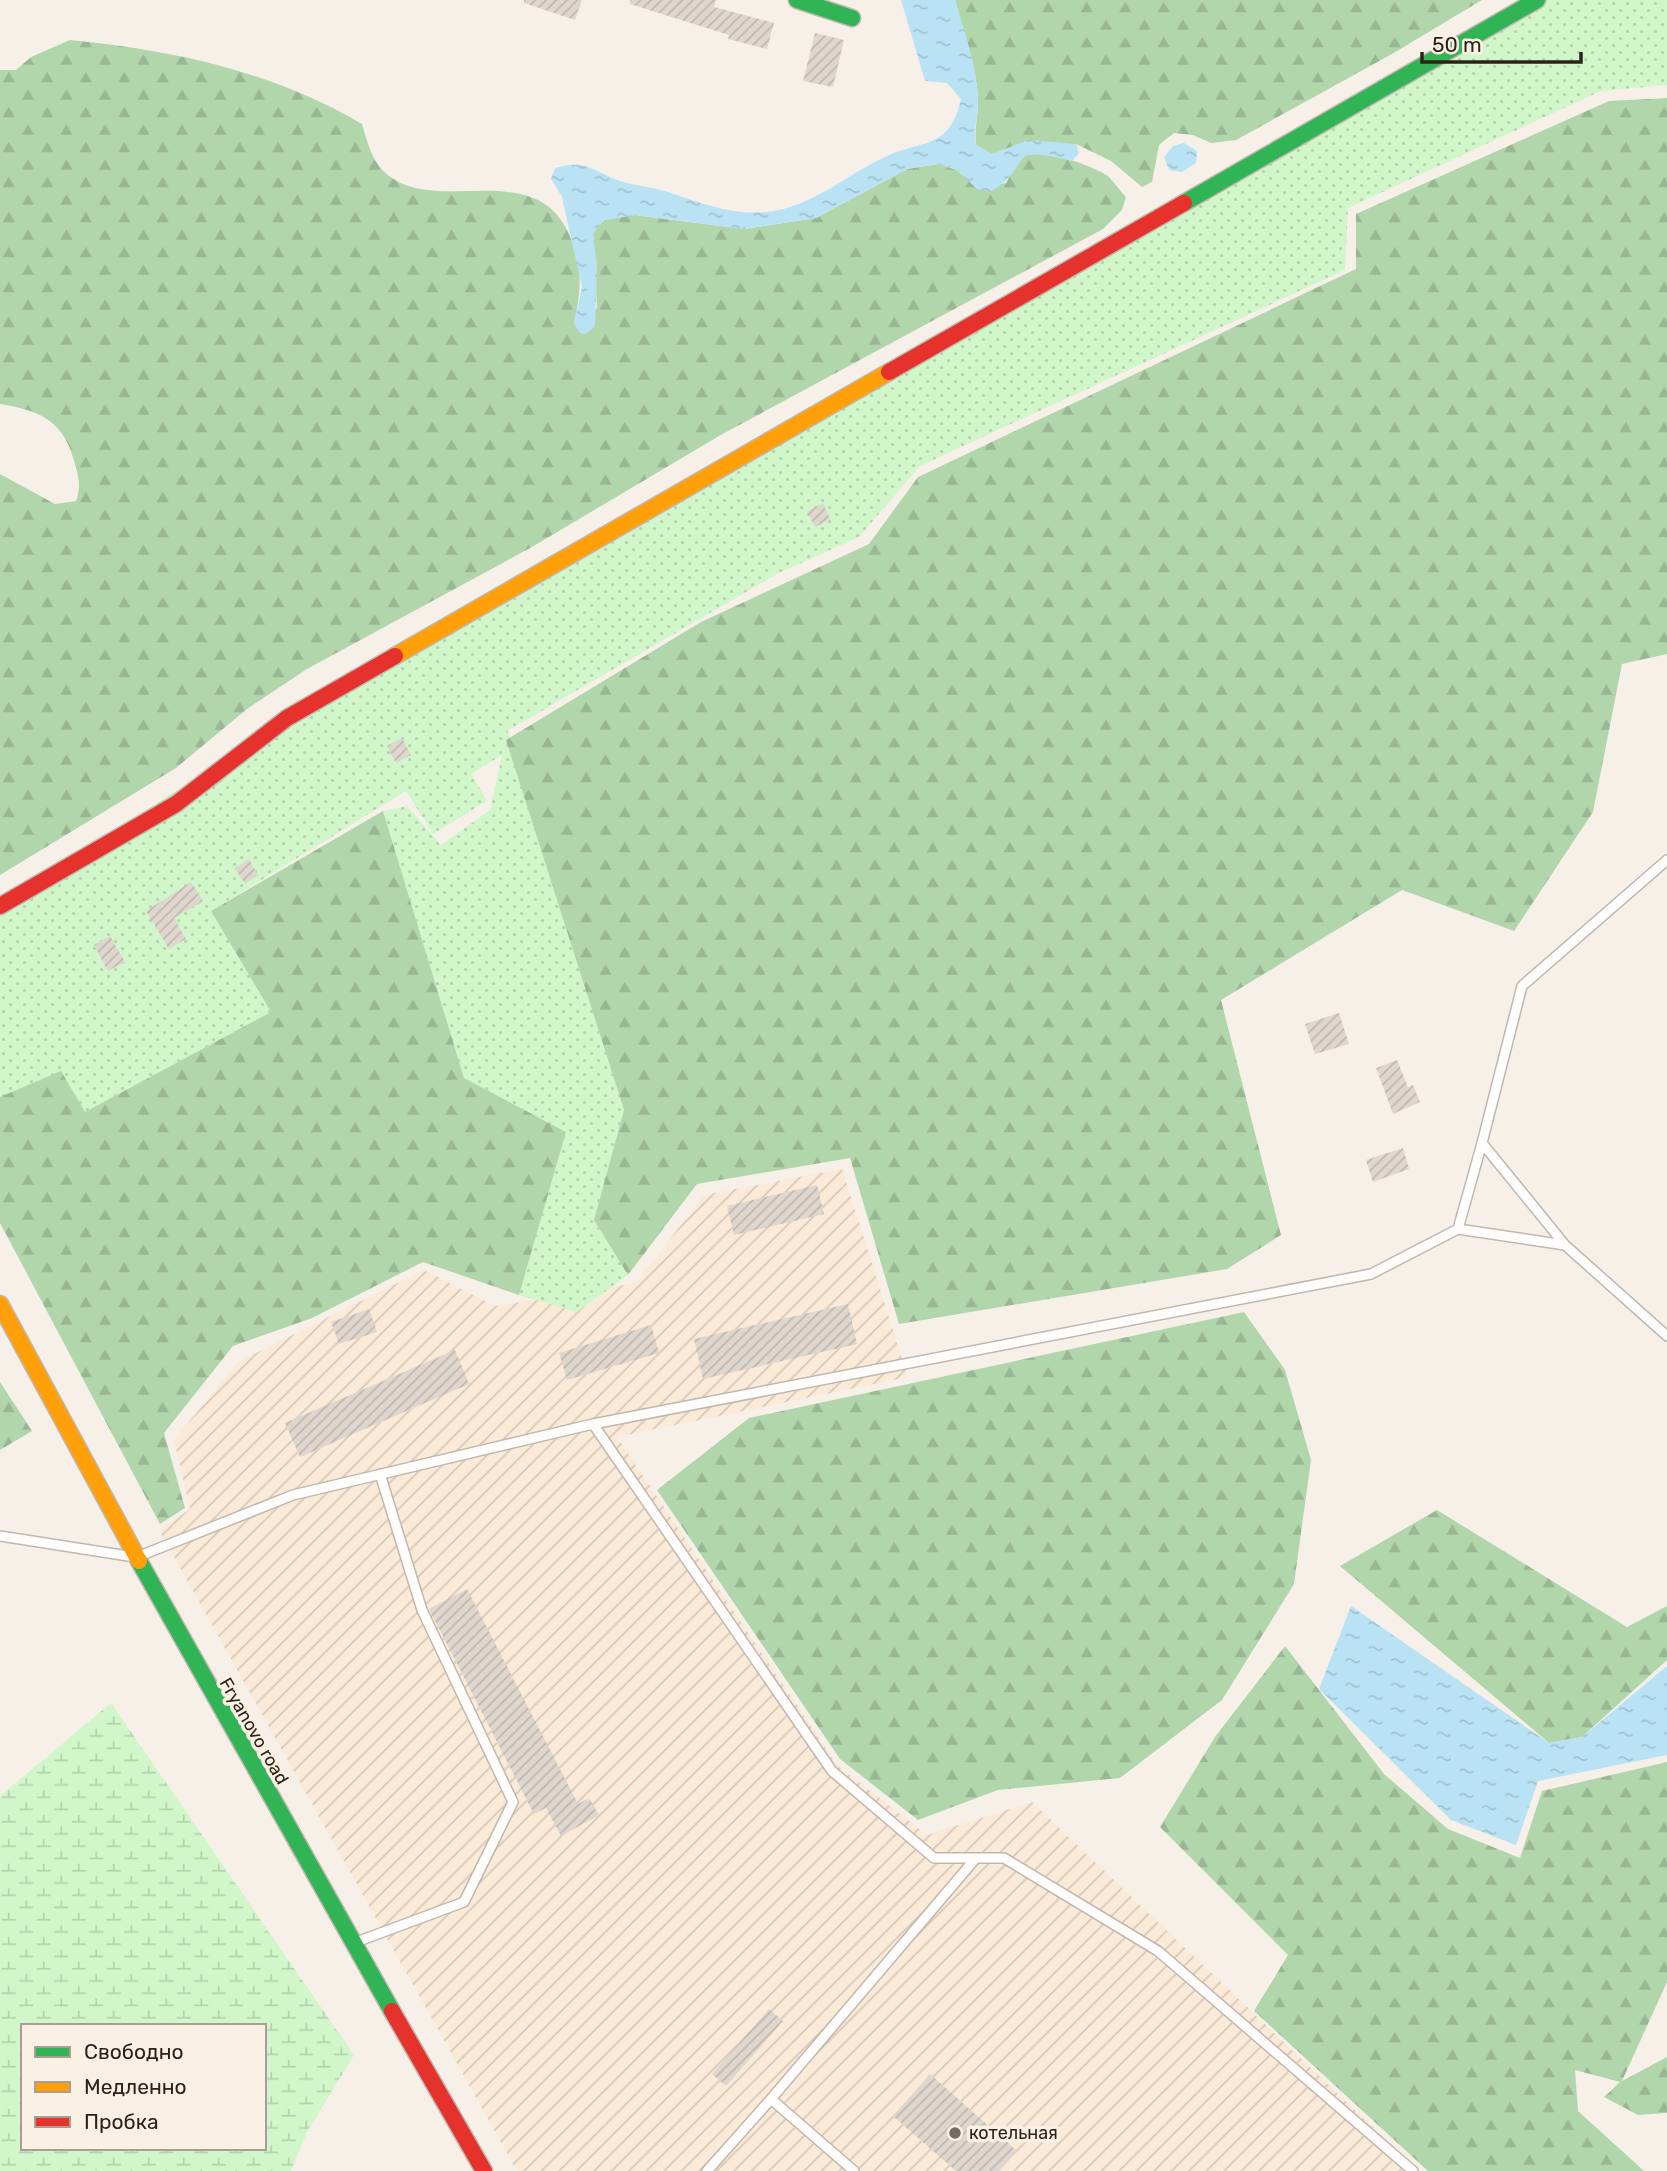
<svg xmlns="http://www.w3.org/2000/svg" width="1667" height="2171" viewBox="0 0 1667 2171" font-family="Rubik,sans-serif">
<defs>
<pattern id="industrial-furrows" width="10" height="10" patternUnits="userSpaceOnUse" patternTransform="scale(1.75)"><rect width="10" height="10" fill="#fbead7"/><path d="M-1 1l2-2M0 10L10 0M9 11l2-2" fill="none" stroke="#d7c8b8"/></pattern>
<pattern id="green-dots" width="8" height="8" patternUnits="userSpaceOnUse" patternTransform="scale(1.75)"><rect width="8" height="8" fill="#d1f6ca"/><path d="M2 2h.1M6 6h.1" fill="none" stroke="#b4d3ad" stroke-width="1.8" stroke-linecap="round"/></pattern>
<pattern id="forest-firs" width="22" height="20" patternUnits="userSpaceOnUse" patternTransform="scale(1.75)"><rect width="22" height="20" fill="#b2d6ac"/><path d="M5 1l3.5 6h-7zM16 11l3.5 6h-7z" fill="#99b793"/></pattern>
<pattern id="wetland-marsh" width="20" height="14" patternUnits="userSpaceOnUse" patternTransform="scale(1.75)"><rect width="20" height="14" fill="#d1f6ca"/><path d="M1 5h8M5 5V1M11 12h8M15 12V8" fill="none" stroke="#b4d3ad"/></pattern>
<pattern id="water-ripples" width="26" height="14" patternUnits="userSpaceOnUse" patternTransform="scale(1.75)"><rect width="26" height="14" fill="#b9e3f4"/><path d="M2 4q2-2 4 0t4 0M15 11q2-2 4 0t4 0" fill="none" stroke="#9fc2d0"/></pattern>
<pattern id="building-hatch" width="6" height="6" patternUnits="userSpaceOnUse" patternTransform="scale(1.75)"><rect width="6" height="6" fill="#dfd6ce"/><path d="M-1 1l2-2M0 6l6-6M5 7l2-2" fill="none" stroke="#c0b7b0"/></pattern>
</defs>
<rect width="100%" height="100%" fill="#f6f0e9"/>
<path fill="url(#industrial-furrows)" d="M842 1169 908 1377 617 1437 837 1765 927 1835 1032 1802 1419 2171H517L159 1530 190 1509 174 1440 238 1362 424 1270 495 1306 636 1283 704 1195Z"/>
<path fill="url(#green-dots)" d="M1537 0H1667V85L1601 91 1348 208 1345 270 920 466 859 537 777 574 507 731 516 747 510 751 624 1110 594 1220 628 1275 577 1312 519 1295 566 1132 464 1078 383 811 407 806 441 845 490 810 502 755 471 774 487 801 433 834 406 791 211 911 271 1012 85 1112 0 1097V906L287 718Z"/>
<path fill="url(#forest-firs)" d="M955 0H1482L1392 54 1236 140 1211 143 1193 135 1174 133 1159 145 1152 182 1142 187 1111 161 1076 144 992 154 976 145C974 130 978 117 978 102 978 68 963 32 955 0Z
M70 40C172 50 272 71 362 124 368 144 372 162 388 175 437 215 532 159 567 230 583 263 582 288 574 323L597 308 593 233 604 220 635 215 744 229 816 218 907 169 938 164 957 170 977 188 1006 183C1012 173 1018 156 1029 153 1044 148 1095 167 1108 176 1114 182 1120 191 1126 197L1122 210 1103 229 719 436 532 547 307 669 247 709 176 768 0 875V474L55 504 76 501C81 486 79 479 75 464 64 421 42 411 0 404V70H16L31 57Z
M1667 98V654L1622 664 1593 812 1514 931 1402 890 1221 1000 1281 1235 1227 1269 899 1324 850 1158 697 1184 628 1275 594 1220 624 1110 506 740 701 622 869 544 918 477 1356 269V214L1609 101Z
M383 811 464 1078 566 1132 519 1295 423 1262 312 1318 233 1346 164 1433 185 1508 160 1524 0 1223V1097L61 1071 85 1112 271 1012 211 911Z
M1244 1312 1285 1370 1311 1460 1294 1584 1222 1700 1120 1778 998 1790 918 1820 840 1759 657 1490 749 1418Z
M0 1382 32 1431 0 1450Z
M1437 1510 1627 1627 1667 1606V1660L1582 1737 1549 1743 1340 1566Z
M1285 1646 1384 1774 1448 1829 1520 1858 1542 1791 1667 1762V1982L1622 2081 1667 2057V2113L1638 2115 1604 2097 1620 2082 1575 2070 1578 2111 1644 2171H1428L1254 2011 1288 1955 1160 1827 1215 1737Z"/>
<path fill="url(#wetland-marsh)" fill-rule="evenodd" d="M111 1703 354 2055 307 2132 291 2171H0V1796ZM23 2026H264V2148H23Z"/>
<path fill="url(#water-ripples)" d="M901 0H955C964 32 978 68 978 102 978 117 973 130 976 145L992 154 1028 140 1076 144 1079 153 1072 161C1000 143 1037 165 990 192L977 189 957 170 938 164 907 169 816 218 744 229 635 215 604 220 593 233 597 267 595 326 586 334 580 333 574 323 582 287 562 197 551 179 555 168C587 159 592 171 620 181 632 185 645 186 657 189 693 199 728 216 766 212 811 208 849 173 887 156 925 139 950 149 961 99L947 83 925 81Z
M1184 143 1197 151 1196 163 1182 172 1169 170 1164 157 1173 146Z
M1351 1606 1549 1743 1582 1737 1667 1666V1755L1538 1781 1516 1845 1451 1820 1319 1689Z"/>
<path fill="url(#building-hatch)" d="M524 0H582L575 20 524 3Z
M630 0H716L714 7 774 23 767 49 728 39 729 35 630 4Z
M815 33 844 40 833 87 803 81Z
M823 503 830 519 815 527 807 512Z
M402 738 411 755 396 763 387 746Z
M249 859 258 875 245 884 235 868Z
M191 882 203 901 174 918 186 939 169 949 146 911Z
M110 936 125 962 108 971 94 945Z
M1339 1013 1349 1044 1315 1054 1305 1024Z
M1397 1060 1408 1087 1413 1085 1420 1102 1393 1114 1376 1068Z
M1403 1148 1409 1169 1373 1182 1366 1160Z
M817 1185 824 1214 734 1235 727 1206Z
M848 1304 857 1344 703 1379 694 1339Z
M369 1309 377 1332 339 1344 331 1322Z
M651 1325 659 1353 567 1380 559 1353Z
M455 1350 469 1384 300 1457 285 1423Z
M467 1589 578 1804 589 1798 599 1815 561 1836 546 1808 534 1814 429 1609Z
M769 2009 783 2021 726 2086 712 2074Z
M930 2074 1017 2151 999 2171H956L893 2116Z"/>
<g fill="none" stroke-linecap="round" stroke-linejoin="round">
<g stroke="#c0b8af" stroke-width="12">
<path id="lane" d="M1482 1143 1522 986 1667 860
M1458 1229 1482 1143 1565 1245
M0 1536 128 1556
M142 1555 293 1495 593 1424
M359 1941 464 1902 513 1802 422 1610 380 1474
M771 2099 976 1858
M707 2171 771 2099 854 2171
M1413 2171 1158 1951 1004 1858H934L832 1771 593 1424 1371 1274 1458 1229 1565 1245 1667 1336"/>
</g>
<g stroke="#c0b8af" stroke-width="19">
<path id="fast" d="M797 0 852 18
M1184 203 1537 0
M139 1561 392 2011"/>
</g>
<g stroke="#c0b8af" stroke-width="19">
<path id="slow" d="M395 656 889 372
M0 1304 139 1561"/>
</g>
<g stroke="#c0b8af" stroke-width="19">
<path id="jam" d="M889 372 1184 203
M0 906 176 804 287 718 395 656
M392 2011 484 2171"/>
</g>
<use href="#lane" stroke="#fefdfc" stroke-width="9"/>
<use href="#fast" stroke="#30b455" stroke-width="16"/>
<use href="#slow" stroke="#ff9f0a" stroke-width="16"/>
<use href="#jam" stroke="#e5322d" stroke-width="16"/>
</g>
<circle fill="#736a60" stroke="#fbf0e4" stroke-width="2.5" cx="955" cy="2133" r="7"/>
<g text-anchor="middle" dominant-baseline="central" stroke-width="7" stroke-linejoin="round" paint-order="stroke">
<g font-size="18" fill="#2c2217" stroke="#fbf0e4">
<text transform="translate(254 1731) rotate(60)">Fryanovo road</text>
</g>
<g font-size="18" fill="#2c2217" stroke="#fbf0e4" text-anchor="start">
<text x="969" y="2133">котельная</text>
</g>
</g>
<rect x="21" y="2024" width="245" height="126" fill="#fbf0e4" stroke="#a89e92" stroke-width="2"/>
<rect x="35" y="2047" width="35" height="10" fill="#30b455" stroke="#a89e92" stroke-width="2"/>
<text x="84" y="2059" font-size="21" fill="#2c2217">Свободно</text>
<rect x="35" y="2082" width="35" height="10" fill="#ff9f0a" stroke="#a89e92" stroke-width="2"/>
<text x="84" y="2094" font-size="21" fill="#2c2217">Медленно</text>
<rect x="35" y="2117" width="35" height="10" fill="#e5322d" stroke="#a89e92" stroke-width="2"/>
<text x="84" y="2129" font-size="21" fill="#2c2217">Пробка</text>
<path d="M1422 52v10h159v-10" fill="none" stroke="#2c2217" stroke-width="3.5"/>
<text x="1432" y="52" font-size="21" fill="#2c2217" stroke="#fbf0e4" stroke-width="5" paint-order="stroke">50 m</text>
</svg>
